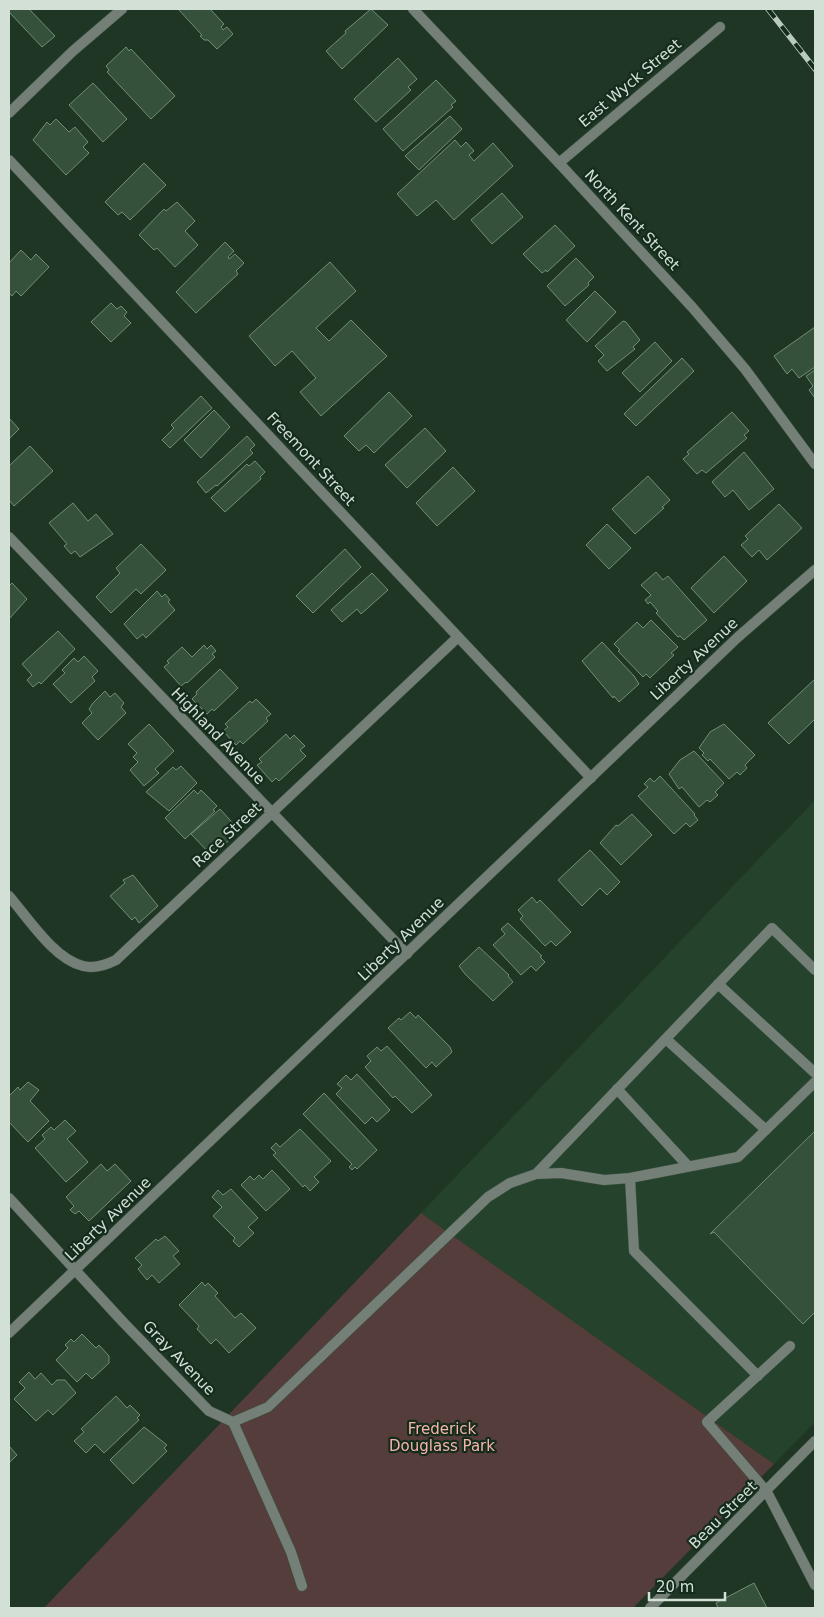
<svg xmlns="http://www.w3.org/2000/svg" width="824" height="1617" viewBox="0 0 824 1617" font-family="'DejaVu Sans',sans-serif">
<rect width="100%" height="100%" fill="#1f3625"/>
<path fill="#24422c" d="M815 800V1422L774 1464 421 1213Z"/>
<path fill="#543d3a" d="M421 1213 774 1464 633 1608H44Z"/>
<path fill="#35513c" stroke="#728d78" d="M9 9H29L55 36 42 47 9 12Z
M178 9H210L224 24 221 27 223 30 227 27 233 34 217 49 208 40H204L200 36 202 35Z
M371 9 388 25 342 69 326 51 346 33 345 31Z
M126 47 129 51 131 49 175 96 151 119 107 72 109 70 106 66Z
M398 58 417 79 408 87 411 90 376 122 354 99Z
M436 80 456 101 451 105 453 107 403 151 383 129Z
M93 83 127 119 103 142 69 105Z
M450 116 462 129 419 170 405 156Z
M56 119 69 132 75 127 88 142 83 147 89 153 66 175 33 140 47 122 50 125Z
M455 140 461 147 466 142 474 151 469 155 474 161 493 143 513 166 454 220 436 200 417 216 397 194Z
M144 163 166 185 130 220 122 212 118 215 105 202Z
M502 193 523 217 492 244 471 220Z
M177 202 195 221 185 231 198 245 175 267 157 248 154 250 139 235 164 209 166 211Z
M555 225 575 246 547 272 546 270 542 273 523 254Z
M225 242 234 251 228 257 229 259 235 254 244 263 236 271 238 274 196 313 176 292Z
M21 250 31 260 36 254 49 267 21 296 16 291 12 296 9 293V263Z
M576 258 594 277 588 283 589 285 565 306 547 286Z
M330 262 356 291 316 328 329 341 351 320 387 356 321 416 300 392 316 378 292 351 275 366 249 336Z
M595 291 616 312 587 342 566 320Z
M111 303 117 309 121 306 127 312 124 316 131 323 111 342 91 322Z
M623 321 626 322 640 340 633 347 635 349 607 371 598 361 604 355 595 346Z
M815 327V367L799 378 792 369 787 374 774 356Z
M655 342 672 361 640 392 622 373Z
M682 358 694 371 636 426 624 414Z
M815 370V398L809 390 813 386 806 376Z
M389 392 412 416 374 453 366 445 359 451 344 436Z
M201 396 212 408 170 448 162 440 174 428 171 425Z
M214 410 230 427 201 458 184 440Z
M732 412 749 431 744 435 747 438 706 473 702 470 697 474 683 459 689 454 687 452Z
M9 418 19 429 9 439Z
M425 428 446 451 407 488 385 465Z
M247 436 255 445 250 450 253 453 217 486 216 485 206 493 197 482Z
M30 446 53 471 14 506 9 500V466Z
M744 452 774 489 749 510 733 490 725 497 712 482Z
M255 461 265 472 260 477 261 479 225 512 211 498 247 464 249 466Z
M453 467 475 491 437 526 416 503Z
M648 476 670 500 662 507 664 508 635 534 612 509Z
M73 503 88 521 96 514 113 534 80 557 75 551 71 554 64 546 67 544 49 523Z
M779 504 802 528 767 560 759 550 752 557 741 545 748 539 745 536Z
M607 524 631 548 609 569 586 545Z
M141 544 166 570 141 594 136 589 111 613 96 597 120 573 116 568Z
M345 549 361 567 313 613 296 596Z
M724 556 747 581 714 613 691 588Z
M656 572 663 580 668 576 707 620 684 640 680 636 678 637 656 613 658 611 650 602 648 604 645 600 651 595 641 585Z
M372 573 388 590 361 614 357 609 342 622 331 610Z
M12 583 27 599 9 619V586Z
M157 591 162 597 165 594 170 600 168 602 175 610 146 638 143 634 137 639 124 624Z
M651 620 678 647 671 653 674 655 650 678 646 674 643 677 618 651 620 650 614 644 637 622 643 628Z
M58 631 75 649 41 684 39 682 33 687 27 680 32 675 22 664Z
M602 642 634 676 639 684 619 702 614 696 613 698 582 661Z
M204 645 207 649 211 645 216 651 212 654 215 657 187 683 186 682 181 686 164 667 169 663 167 661 182 647 192 657Z
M84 656 98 671 92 677 95 681 71 703 53 684 65 673 62 670 74 658 78 662Z
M220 669 238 688 214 711 212 709 207 714 192 699 197 694 196 692Z
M815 679V719L789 744 768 723Z
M105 691 110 697 115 693 124 703 121 707 126 713 98 740 82 723 92 713 89 709 93 703Z
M256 699 271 714 266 718 268 721 243 744 240 741 236 745 223 731 228 727 225 724 250 701 252 703Z
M149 724 174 751 155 769 159 773 144 786 130 770 138 762 133 757 137 753 128 744Z
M724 724 755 755 745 765 747 768 740 775 737 772 729 779 710 759 708 761 702 755 704 753 699 748 710 732Z
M286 734 290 739 294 735 305 746 300 750 306 756 279 781 276 778 272 782 257 765 262 762 259 759Z
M694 751 724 783 715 792 718 795 710 802 707 800 699 807 682 787 679 789 669 774 680 760Z
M181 766 197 783 169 811 146 792 173 767 176 770Z
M660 776 695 814 694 815 698 820 690 827 686 823 674 834 638 796 648 787 644 784 650 778 654 782Z
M194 790 198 794 201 790 217 806 213 810 215 811 185 839 165 818Z
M220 809 238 829 235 831 237 833 212 856 191 834Z
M632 814 652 835 621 865 600 843 616 825 618 826Z
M590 850 620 882 607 895 600 888 582 906 558 880Z
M133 875 158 906 139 923 135 917 132 920 110 896 125 883 123 880Z
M532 897 537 903 540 900 571 932 556 946 551 941 545 946 520 919 523 916 518 910Z
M508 923 542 956 540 957 545 962 536 971 531 966 521 975 493 945 505 934 501 929Z
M479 947 509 975 508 976 513 982 493 1001 465 974 459 966Z
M410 1012 416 1018 418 1015 450 1047 452 1052 436 1067 432 1062 426 1068 388 1028 399 1018 401 1020Z
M387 1046 432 1095 412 1113 395 1096 393 1098 365 1067 371 1061 367 1056 377 1047 381 1051Z
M357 1074 390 1110 377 1122 372 1117 365 1124 336 1094 342 1088 337 1084 346 1075 351 1080Z
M28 1082 39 1090 30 1101 49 1121 28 1142 9 1122V1096L18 1087 20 1090Z
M324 1093 377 1150 357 1169 355 1167 352 1170 349 1167 352 1164 303 1114Z
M65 1120 76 1131 67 1139 88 1162 66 1182 35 1148 45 1139 42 1135 51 1127 54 1130Z
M300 1129 331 1161 314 1177 319 1182 310 1191 305 1185 303 1187 273 1155 276 1153 271 1148 276 1143 280 1147Z
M815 1131V1312L803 1324 714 1232 710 1234Z
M101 1164 107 1171 115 1164 131 1181 89 1221 79 1211 75 1214 70 1210 74 1206 66 1197Z
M272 1170 290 1189 266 1211 241 1185 250 1176 254 1180 259 1175 263 1179Z
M231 1189 258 1218 248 1227 254 1233 239 1247 233 1241 235 1238 213 1216 222 1207 212 1197 218 1190 223 1195Z
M165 1236 179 1251 173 1256 180 1264 159 1283 152 1275 147 1280 138 1269 142 1265 135 1258 156 1239 158 1241Z
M202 1282 205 1286 208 1283 218 1293 215 1296 235 1318 241 1313 256 1328 229 1353 216 1339 211 1344 197 1329 199 1326 179 1305Z
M82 1334 96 1348 99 1345 109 1356V1363L92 1379 86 1373 77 1382 56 1360 68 1348 65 1345 71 1339 74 1342Z
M29 1372 35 1379 41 1373 52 1385 57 1380H65L76 1393 53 1415 48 1410 36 1421 14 1399 25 1388 19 1382Z
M116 1396 127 1408 130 1405 140 1415 137 1418 139 1420 104 1453 95 1444 86 1453 74 1441 84 1432 81 1429Z
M144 1427 167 1445 164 1448 167 1451 133 1484 110 1460Z
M9 1446 17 1455 9 1463Z
M754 1583 767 1608H718L716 1603Z"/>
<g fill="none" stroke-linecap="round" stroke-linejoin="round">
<g stroke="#3c5141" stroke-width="11">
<path id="service" d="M9 896C28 918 54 959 83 966 95 969 106 965 116 960L458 637
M718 984 815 1073
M666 1039 766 1130
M617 1089 688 1166
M536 1174 772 928 815 970
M630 1178 634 1251 758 1376
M767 1492 707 1422 790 1346
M302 1586 291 1552 233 1422 268 1407 488 1197 510 1183 536 1174 561 1173 604 1180 630 1178 738 1157 815 1082"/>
</g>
<g stroke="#3c5141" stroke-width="11">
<path id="minor" d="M9 113 73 51 122 9
M9 160 591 778
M559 163 720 27
M9 537 407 954
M9 1198 123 1322 209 1411 233 1422
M767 1492 815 1585
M650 1608 815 1441"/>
</g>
<g stroke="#3c5141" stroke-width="11">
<path id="tertiary" d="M413 9 559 163 692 307 745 369 815 464
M9 1333 738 637 815 570"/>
</g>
<use href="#service" stroke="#748077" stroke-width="10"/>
<use href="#minor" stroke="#748077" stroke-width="10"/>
<use href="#tertiary" stroke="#748077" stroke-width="10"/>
<g stroke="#bac9bd" stroke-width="5.5">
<path id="rail" d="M768 9 815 69"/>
</g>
<use href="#rail" stroke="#152c1c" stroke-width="4" stroke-dasharray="11" stroke-linecap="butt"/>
</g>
<g text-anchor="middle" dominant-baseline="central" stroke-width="4.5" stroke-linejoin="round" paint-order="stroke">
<g font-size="15" fill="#d2e0d5" stroke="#152c1c">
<text transform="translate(630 83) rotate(-40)">East Wyck Street</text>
<text transform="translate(632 220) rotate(47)">North Kent Street</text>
<text transform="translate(311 459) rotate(47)">Freemont Street</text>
<text transform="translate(694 659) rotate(-43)">Liberty Avenue</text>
<text transform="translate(218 736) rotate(46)">Highland Avenue</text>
<text transform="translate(227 835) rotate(-43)">Race Street</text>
<text transform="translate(401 939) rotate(-44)">Liberty Avenue</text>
<text transform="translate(108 1219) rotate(-44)">Liberty Avenue</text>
<text transform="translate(179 1358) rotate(46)">Gray Avenue</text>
<text transform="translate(723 1515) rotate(-45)">Beau Street</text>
</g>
<g font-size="15" fill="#f6b4ab" stroke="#152c1c">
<text x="442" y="1429">Frederick<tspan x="442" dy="17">Douglass Park</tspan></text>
</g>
</g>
<rect width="824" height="1617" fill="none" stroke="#d2e0d5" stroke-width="20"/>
<path d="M649 1592v8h76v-8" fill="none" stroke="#d2e0d5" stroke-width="2.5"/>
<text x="656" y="1592" font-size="15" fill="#d2e0d5" stroke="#152c1c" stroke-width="4" paint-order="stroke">20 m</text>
</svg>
